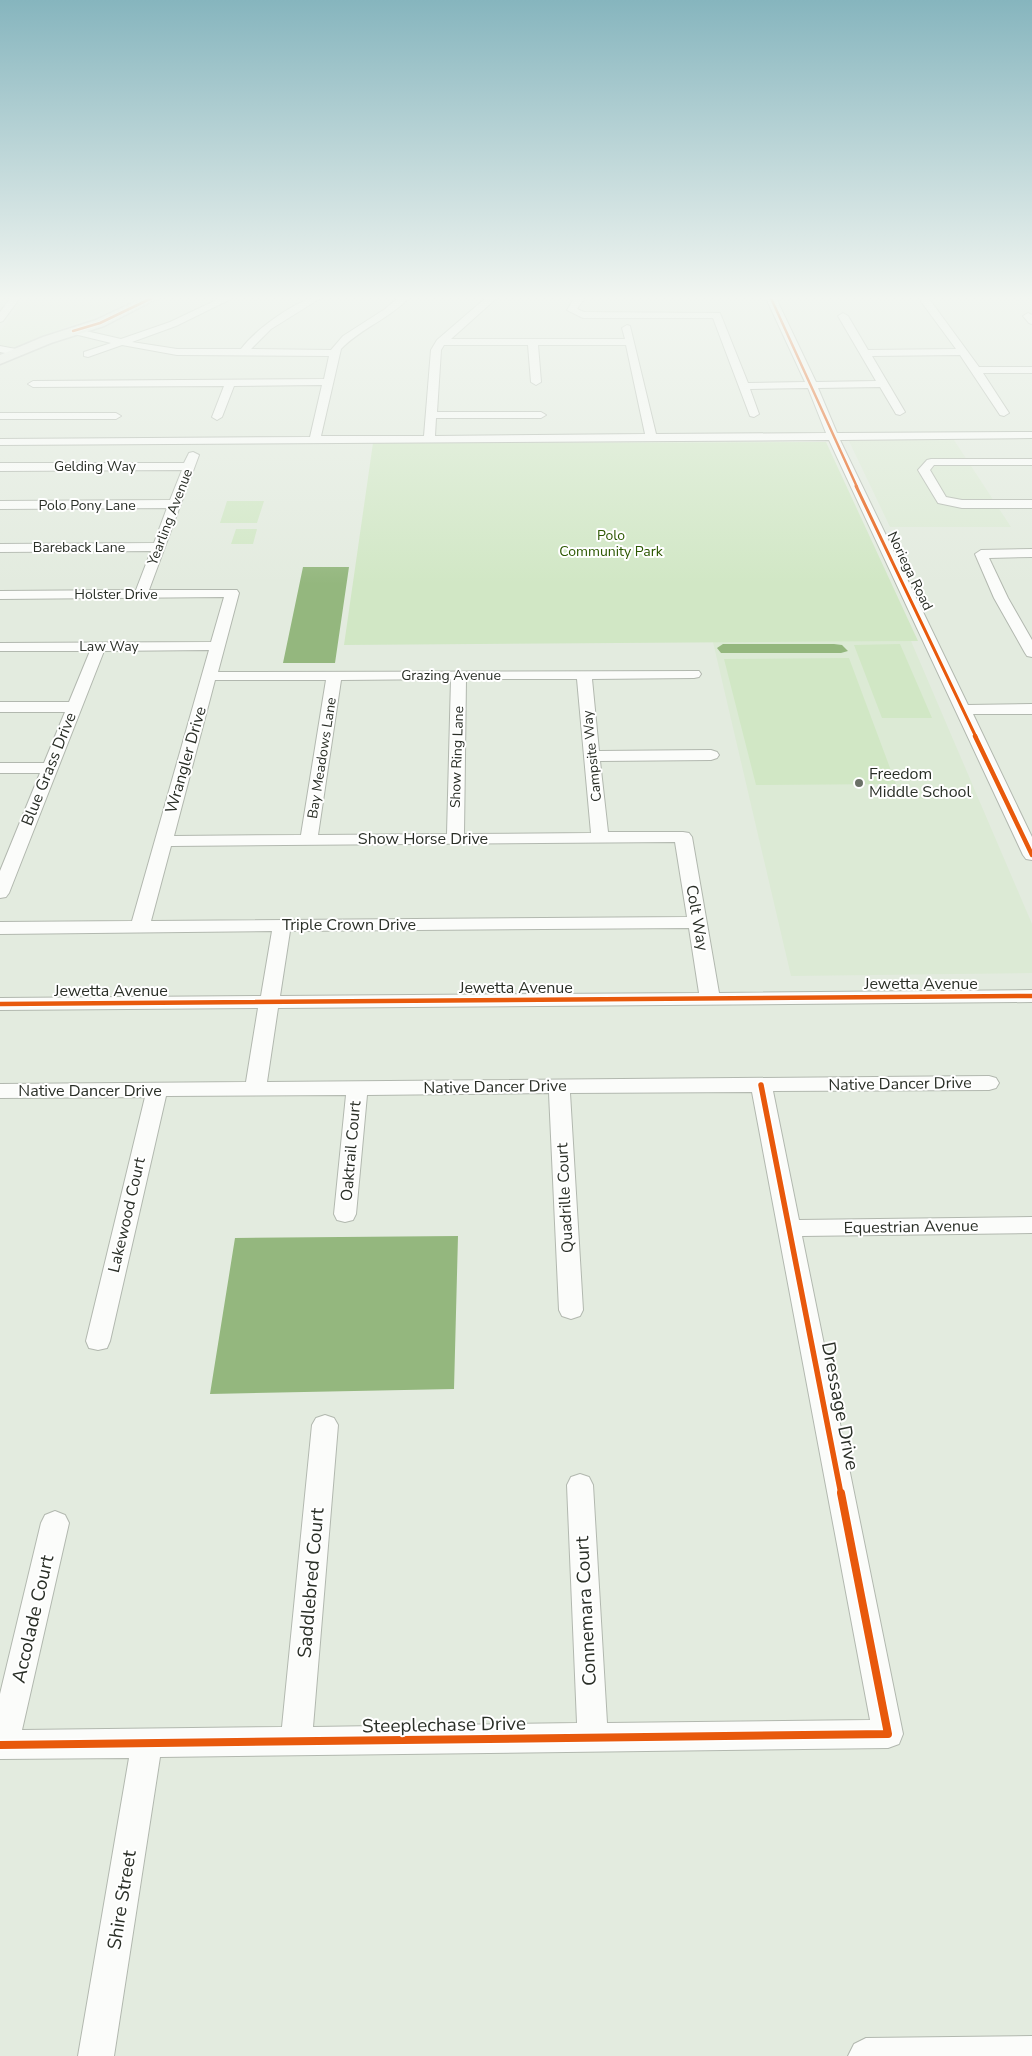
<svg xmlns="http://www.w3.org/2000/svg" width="1032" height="2056" viewBox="0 0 1032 2056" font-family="'Nunito Sans',sans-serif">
<rect width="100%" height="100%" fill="#e3ebdf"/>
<path fill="#dcead5" d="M36 296H135L89 318 34 339 16 348 0 345V331L21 303 33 299Z
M954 440 1011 527H890L849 441Z
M911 641 1032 924V973L791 976 713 642Z"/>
<path fill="#d1e7c5" d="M826 442 918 641 344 645 373 443Z
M227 501H264L257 523H220Z
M236 529H257L253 544H231Z
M900 644 932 718H882L854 645Z
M849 658 896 784 756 785 724 659Z"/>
<path fill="#94b77e" d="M303 567H349L335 663H283Z
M723 644H834L842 645 848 651 841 653H721L717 648Z
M458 1236 454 1389 210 1394 235 1238Z"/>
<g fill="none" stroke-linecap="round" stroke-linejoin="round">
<g stroke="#b2b8af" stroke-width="2">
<path id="minor" d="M12 296H26L19 299 3 321 0 322V312Z
M225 296H237L176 326 132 342 177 349H241C255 330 300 296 324 296L271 329 251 349 331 350 343 336 385 309 400 296H411C391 318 361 328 341 349L321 436H424L431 350 437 340 488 296H499L451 339H625L622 328 627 325 630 326 656 434 826 433 808 388 750 389 759 414 754 417 750 416 713 318H583L567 310 576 296H586L577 309 584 312 720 313 748 383 805 382 765 296H775L816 382 876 381 838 316 843 313 848 316 868 350 956 349 917 296H927L979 367H1032V373H983L1009 413 1004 416 1000 415 960 355 872 356 905 412 900 415 896 414 880 387 818 388 837 433 1032 432V438L840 440 968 705 1032 704V714H973L1032 837V860L1026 859 1023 855 829 440 0 445V439L310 437 322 385 234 386 222 417 217 420 212 417 224 386 33 387 28 384 33 381 324 379 329 356 177 355 122 345 88 357 84 356V352L111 343 70 333 68 331 73 328 121 339 170 322ZM444 345H528L531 382 536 385 541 382 538 345H626L645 434 435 436 436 418H541L546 415 541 412H437L441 350Z
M1028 313 1032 315V324L1029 323 1023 316Z
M0 346 21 350 22 352 17 355 0 352Z
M0 413H116L121 416 116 419H0Z
M193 452 199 455 149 590H237L239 593 218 672 699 671 701 674 699 677 694 678 592 679 599 751 711 750 717 752 719 755 717 758 711 760 600 761 608 832H683L689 833 692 837 719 993 1032 990V1002L278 1008 267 1082 989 1076 996 1078 999 1083 996 1088 989 1090 773 1091 799 1220 1032 1217V1233L802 1236 903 1734 899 1744 888 1748 160 1757 114 2056H78L129 1758 0 1759V1694L41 1523 45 1515 55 1511 65 1515 69 1523 22 1730 282 1727 312 1425 316 1418 325 1415 334 1418 338 1425 313 1727 577 1723 567 1485 571 1477 580 1474 589 1477 593 1485 607 1723 870 1720 752 1092 570 1093 583 1310 580 1316 571 1319 562 1316 559 1310 549 1093 367 1095 356 1214 353 1220 345 1222 337 1220 334 1214 346 1095 166 1096 110 1341 107 1348 98 1350 89 1348 86 1341 145 1097 0 1098V1084L246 1082 258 1008 0 1010V998L261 996 272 931 0 934V922L132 921 209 650 104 651 9 893 6 897 0 898V871L40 773H0V763H44L65 712H0V702H69L90 651H0V643L211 642 224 597 0 599V591L136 590 151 551 0 552V544L154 543 167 508 0 509V501L170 500 182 470 0 471V463H184L189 453ZM451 679 447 834 318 835 341 680ZM466 679H577L591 833 464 834ZM215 680H326L301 835 174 836ZM675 842 687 917 151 921 171 846ZM689 928 699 993 280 996 290 931Z
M931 459H1032V465H934L930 470 946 497 962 500H1032V508H962L938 503 918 470 927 460Z
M1032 549V557L989 558 1008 598 1032 640V657L1027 656 1025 653 994 598 975 554 981 550Z
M1032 2036V2056H848L854 2044 866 2038Z"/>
</g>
<g stroke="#c2c6c1" stroke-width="3">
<path id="major" d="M147 296H162L104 326 51 343 0 364V355L43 337 96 320Z"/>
</g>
<use href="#minor" fill="#fbfcfa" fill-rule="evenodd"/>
<use href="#major" fill="#ecefe9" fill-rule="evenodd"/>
<g stroke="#fff" stroke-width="4.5">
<path id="cycleway-far4" d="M770 296 857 487
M73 331 100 323 156 296"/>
</g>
<g stroke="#fff" stroke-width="5">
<path id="cycleway-far3" d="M856 486 976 737"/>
</g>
<g stroke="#fff" stroke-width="7">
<path id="cycleway-far2" d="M975 736 1032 855
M0 1004 1032 996"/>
</g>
<g stroke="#fff" stroke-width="9">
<path id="cycleway-far1" d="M761 1085 841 1494"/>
</g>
<g stroke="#fff" stroke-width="11">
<path id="cycleway" d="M0 1745 888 1734 841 1493"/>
</g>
<use href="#cycleway-far4" stroke="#e8590c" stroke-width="2.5"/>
<use href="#cycleway-far3" stroke="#e8590c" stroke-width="3"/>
<use href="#cycleway-far2" stroke="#e8590c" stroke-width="4.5"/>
<use href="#cycleway-far1" stroke="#e8590c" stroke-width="5.5"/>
<use href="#cycleway" stroke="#e8590c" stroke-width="8"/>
</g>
<linearGradient id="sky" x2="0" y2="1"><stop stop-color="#86b5be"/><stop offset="0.51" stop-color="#f2f6f1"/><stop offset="1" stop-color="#f2f6f1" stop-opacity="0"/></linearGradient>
<rect width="1032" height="584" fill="url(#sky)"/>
<circle fill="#6b7167" stroke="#fff" stroke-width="2" cx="859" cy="783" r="5"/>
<g text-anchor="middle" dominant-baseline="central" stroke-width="4" stroke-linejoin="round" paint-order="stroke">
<g font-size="14" fill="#2a2f27" stroke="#fff">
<text x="95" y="466">Gelding Way</text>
<text x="87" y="505">Polo Pony Lane</text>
<text transform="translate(170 517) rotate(-69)">Yearling Avenue</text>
<text x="79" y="547">Bareback Lane</text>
<text transform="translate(910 571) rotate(64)">Noriega Road</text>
<text x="116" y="594">Holster Drive</text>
<text x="109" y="646">Law Way</text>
<text x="451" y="675">Grazing Avenue</text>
<text transform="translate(592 756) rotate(-96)">Campsite Way</text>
<text transform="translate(457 757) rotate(-88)">Show Ring Lane</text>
<text transform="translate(322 758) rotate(-81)">Bay Meadows Lane</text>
</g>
<g font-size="14" fill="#2c5701" stroke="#fff">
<text x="611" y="535">Polo<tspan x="611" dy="16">Community Park</tspan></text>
</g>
<g font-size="16" fill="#2a2f27" stroke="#fff">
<text transform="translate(186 760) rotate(-74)">Wrangler Drive</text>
<text transform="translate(49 769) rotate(-68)">Blue Grass Drive</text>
<text x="423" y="839">Show Horse Drive</text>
<text transform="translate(697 918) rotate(80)">Colt Way</text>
<text x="349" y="925">Triple Crown Drive</text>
<text x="921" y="984">Jewetta Avenue</text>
<text x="516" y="988">Jewetta Avenue</text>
<text x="111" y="991">Jewetta Avenue</text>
<text transform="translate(900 1084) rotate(-1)">Native Dancer Drive</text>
<text transform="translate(495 1087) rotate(-1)">Native Dancer Drive</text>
<text x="90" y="1091">Native Dancer Drive</text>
<text transform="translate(351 1151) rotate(-85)">Oaktrail Court</text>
<text transform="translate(565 1198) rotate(-93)">Quadrille Court</text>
<text transform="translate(127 1215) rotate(-77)">Lakewood Court</text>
<text transform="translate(911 1227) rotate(-1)">Equestrian Avenue</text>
</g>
<g font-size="16" fill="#2a2f27" stroke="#fff" text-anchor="start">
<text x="869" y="774">Freedom<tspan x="869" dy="18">Middle School</tspan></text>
</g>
<g font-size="19" fill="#2a2f27" stroke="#fff">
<text transform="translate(840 1406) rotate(79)">Dressage Drive</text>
<text transform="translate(311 1583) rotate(-85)">Saddlebred Court</text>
<text transform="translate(586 1611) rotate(-93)">Connemara Court</text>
<text transform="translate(33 1619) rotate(-77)">Accolade Court</text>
<text transform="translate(444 1725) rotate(-1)">Steeplechase Drive</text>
<text transform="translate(122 1900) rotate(-81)">Shire Street</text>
</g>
</g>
</svg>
